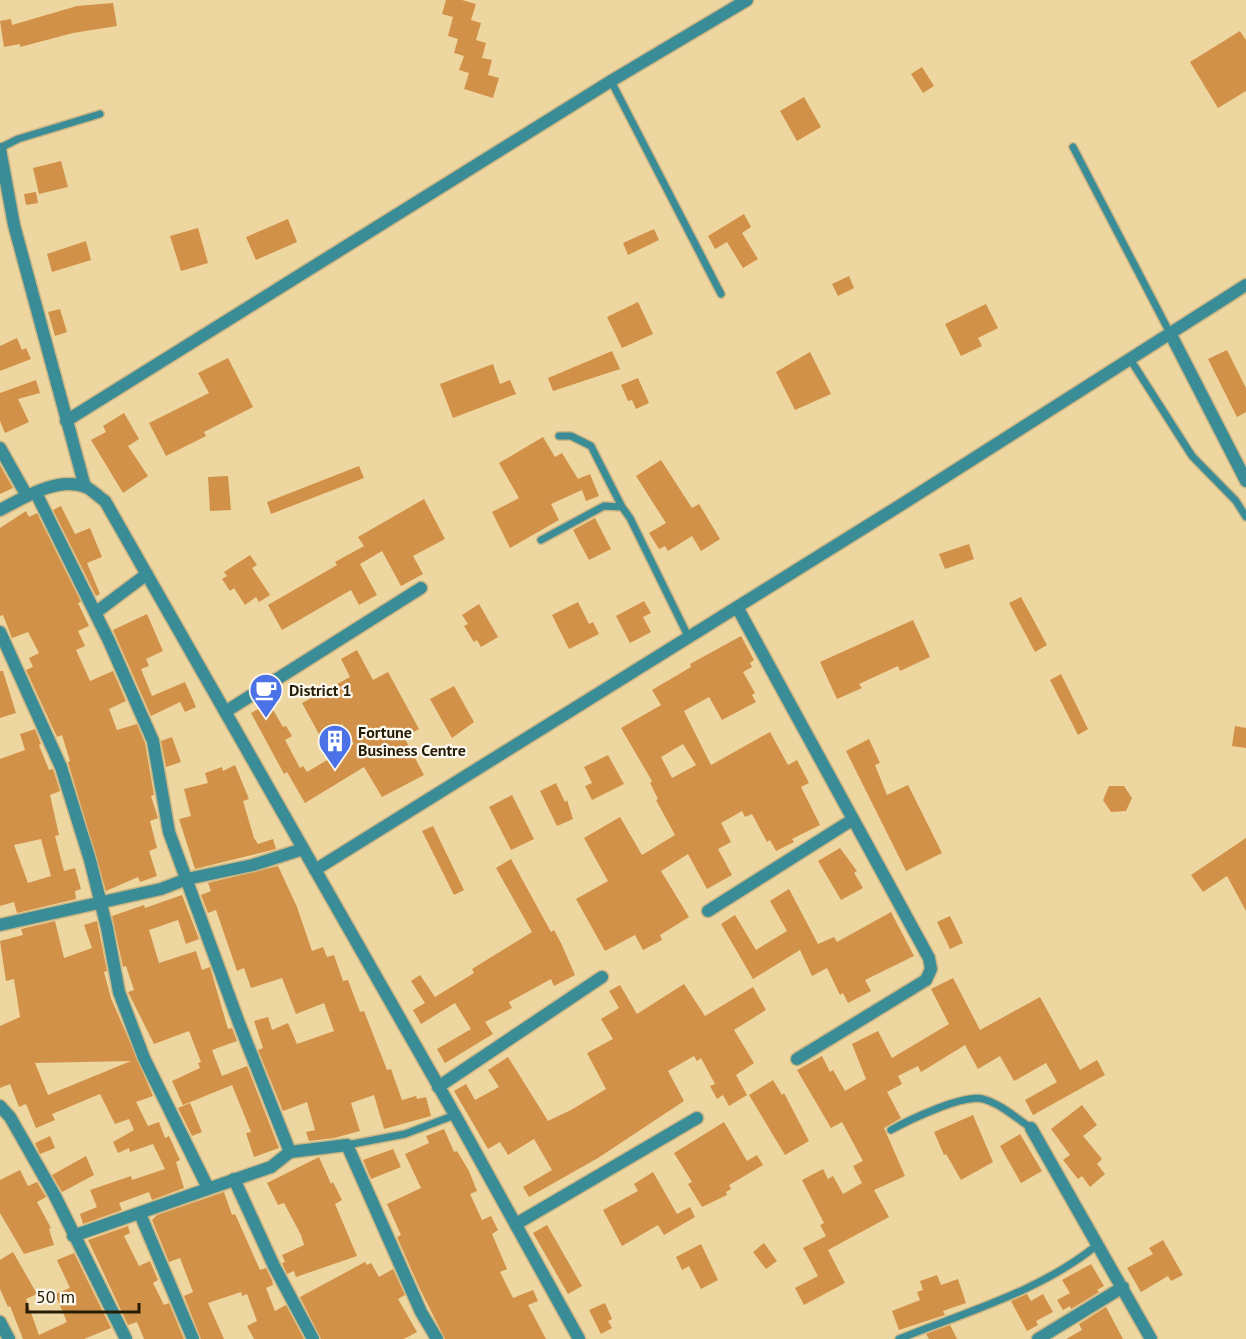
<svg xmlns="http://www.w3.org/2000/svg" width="1246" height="1339" viewBox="0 0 1246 1339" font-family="'PT Sans',sans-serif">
<rect width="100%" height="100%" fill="#eed6a0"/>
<path fill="#d29149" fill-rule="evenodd" d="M446 0H462L476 4 471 20 481 23 476 40 486 43 482 58 492 60 488 75 499 78 493 98 464 89 469 73 459 70 464 56 454 53 458 39 448 36 453 17 442 14Z
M113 3 117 26 73 33 20 47V44L4 47 0 21 11 19 12 25 77 6Z
M1240 31 1246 40V91L1218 108 1190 62Z
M922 67 934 86 923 93 911 74Z
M804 97 821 127 797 141 780 111Z
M61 161 68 187 39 194 33 168Z
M36 192 38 203 26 205 24 194Z
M744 214 751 227 742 233 758 259 743 268 727 242 715 249 708 236Z
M288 219 297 242 256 260 246 237Z
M198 228 208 263 181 271 170 236Z
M654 229 659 240 628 255 623 243Z
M86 241 91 260 52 272 47 254Z
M849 276 854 288 838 296 832 284Z
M638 302 653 334 622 348 607 317Z
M986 304 998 328 978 338 982 346 961 356 945 324Z
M60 309 67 332 55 336 48 312Z
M17 338 22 350 26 348 31 359 0 371V346Z
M1227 350 1246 388V412L1237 417 1208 359Z
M612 351 620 369 553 391 548 378Z
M810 352 831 394 795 410 776 372Z
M228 358 253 407 204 432 206 436 166 456 149 423 209 393 198 373Z
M493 364 500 384 510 380 516 394 453 418 440 384Z
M638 378 649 403 636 409 632 400 628 401 621 385Z
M36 380 40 393 18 399 29 422 5 433 0 421V393Z
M124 413 139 439 128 446 148 476 123 493 91 440 106 432 103 426Z
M543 437 555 457 562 453 578 479 590 474 599 496 586 501 582 490 551 504 559 520 510 548 492 512 519 498 499 463Z
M661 460 692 508 699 504 720 539 701 551 692 536 668 551 665 546 659 549 649 533 666 523 636 476Z
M0 465 13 488 0 494Z
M359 466 364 478 271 514 267 502Z
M228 476 231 510 210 511 208 477Z
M424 499 445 539 413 556 423 574 401 586 382 551 360 564 377 595 359 605 351 590 282 630 268 605 337 565 335 562 364 546 358 537Z
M61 506 75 534 90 528 102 557 87 563 100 594 96 596 53 510Z
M26 511 29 517 37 513 81 602 78 603 89 626 78 631 85 646 76 650 90 681 113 671 126 701 109 709 117 730 137 724 145 743 154 795 151 796 158 818 150 821 157 848 149 851 157 876 140 882 138 877 106 891 68 762 70 761 62 735 57 737 26 670 33 667 29 658 39 653 28 632 12 638 3 615 0 616V528Z
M595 518 611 549 589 560 573 530Z
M969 544 974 559 945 569 939 554Z
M250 555 257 565 252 568 270 595 259 602 256 597 245 605 234 588 230 591 222 579 227 576 224 572Z
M1021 597 1047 645 1035 652 1009 603Z
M644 601 651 613 643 617 651 632 630 643 616 616Z
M578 602 589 624 593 622 599 634 569 649 552 615Z
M479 604 498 637 481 647 477 640 474 642 464 626 468 624 462 615Z
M147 614 163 651 146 659 149 666 141 669 152 696 185 682 196 707 185 712 180 702 151 716 113 630Z
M913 620 930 657 900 671 898 666 859 684 862 688 837 699 820 662Z
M741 636 754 660 750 663 752 667 743 672 755 693 752 695 756 702 722 720 709 697 684 711 711 765 770 732 788 765 797 760 809 783 801 787 820 825 792 839 794 842 776 851 770 840 767 842 752 814 745 817 742 811 721 823 731 842 718 849 732 875 707 889 688 854 661 871 689 917 660 935 662 940 643 950 635 935 605 951 576 899 608 881 584 838 620 817 642 855 675 835 656 800 658 799 650 783 652 781 621 728 661 705 652 690 691 667 690 664ZM683 744 696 765 672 778 661 757Z
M357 650 373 680 388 672 419 729 404 737 424 775 382 797 364 767 305 803 287 772 284 774 251 713 269 703 283 727 286 726 292 736 285 740 300 768 303 766 307 772 354 744 342 724 320 736 302 703 350 677 341 659Z
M0 671H3L16 713 0 718Z
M1061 674 1088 729 1078 735 1050 680Z
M454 686 474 722 452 738 430 699Z
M1235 726 1246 728V748L1232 746Z
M35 729 41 744 39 745 49 770 53 769 60 791 50 795 59 835 55 836 64 871 75 868 81 889 75 891 76 899 17 913 14 902 0 906V759L25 750 20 734ZM41 839 51 876 28 883 14 845Z
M172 737 181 762 166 767 161 741Z
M869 739 880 763 875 765 887 795 908 785 942 853 906 871 846 751Z
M608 755 624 784 592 800 585 786 592 783 584 767Z
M235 765 249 799 243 801 254 838 258 844 273 839 276 849 195 869 179 819 191 816 184 789 208 783 205 773 222 767 223 771Z
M556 783 565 802 567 800 573 819 557 826 540 791Z
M1109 786H1124L1132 798 1126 811 1111 812 1103 800Z
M512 795 534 839 511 850 489 807Z
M433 826 464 890 454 895 422 831Z
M1246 838V911L1227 876 1203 892 1191 875Z
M840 848 857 871 854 873 863 888 841 900 818 861Z
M511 859 551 932 554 930 561 943 575 975 554 986 551 979 509 1002 512 1008 485 1022 493 1034 445 1063 437 1049 471 1029 455 1003 421 1024 413 1010 425 1003 411 981 420 975 435 997 474 973 472 969 532 932 496 868Z
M278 866 297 907 312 951 323 947 327 957 334 955 343 981 348 980 360 1012 364 1011 387 1070 391 1069 402 1100 416 1096 417 1099 426 1097 431 1116 384 1129 374 1095 351 1103 360 1131 334 1138 309 1141 306 1132 315 1130 307 1102 283 1111 258 1050 263 1048 254 1021 268 1017 272 1030 288 1023 297 1044 334 1031 324 1003 296 1014 282 978 251 988 244 968 237 971 216 910 208 913 201 895 211 891 208 883Z
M789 889 818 944 834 937 837 942 891 912 914 956 865 980 871 991 848 1003 843 993 840 995 827 968 812 976 800 950 753 979 721 924 735 915 756 950 787 931 770 901Z
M182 895 199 939 186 944 178 920 149 930 159 963 196 951 202 970 210 967 228 1029 232 1028 237 1041 212 1050 222 1076 247 1066 279 1148 254 1157 246 1133 251 1132 232 1085 183 1105 172 1081 200 1068 198 1063 201 1062 189 1031 154 1044 128 992 134 990 126 966 123 967 112 916 144 905 145 908Z
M950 916 963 943 950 949 937 922Z
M55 921 64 958 92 948 84 925 97 921 107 971 104 972 111 998 153 1096 136 1102 148 1126 159 1122 165 1138 169 1136 180 1160 176 1162 184 1188 152 1200 149 1192 119 1203 122 1210 83 1224 80 1214 97 1207 90 1190 131 1176 132 1180 165 1169 153 1144 130 1152 129 1148 118 1153 113 1142 134 1130 129 1119 115 1124 100 1094 52 1114 55 1120 36 1128 26 1104 19 1107 10 1084 0 1088V1026L20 1017 14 979 6 981 0 941 23 935 21 929ZM131 1061 48 1095 35 1063Z
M953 978 980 1030 1040 997 1080 1070 1097 1060 1105 1075 1033 1115 1025 1100 1057 1082 1046 1063 1014 1081 1000 1056 978 1069 965 1045 921 1072 918 1066 898 1076 902 1084 887 1092 901 1118 884 1128 905 1176 874 1190 889 1217 828 1250 845 1283 804 1305 795 1288 818 1276 803 1248 826 1236 820 1225 824 1223 802 1180 823 1169 828 1179 833 1176 843 1194 862 1183 853 1166 863 1161 842 1122 831 1128 797 1070 822 1056 830 1072 833 1070 845 1091 866 1079 852 1044 878 1031 892 1058 949 1024 931 989Z
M684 984 705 1016 753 987 766 1010 734 1030 754 1063 736 1075 747 1095 729 1106 723 1095 717 1099 710 1086 715 1084 701 1058 697 1061 694 1056 668 1071 684 1101 598 1158 529 1197 523 1187 552 1170 534 1139 508 1155 500 1142 488 1149 454 1091 466 1084 475 1100 499 1087 488 1070 508 1057 548 1121 571 1110 606 1089 587 1053 613 1039 601 1019 619 1008 609 991 620 985 637 1014Z
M773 1080 782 1095 784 1093 809 1141 785 1155 749 1095Z
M190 1103 202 1132 192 1136 178 1108Z
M1082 1105 1097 1125 1083 1136 1102 1159 1097 1164 1105 1174 1090 1187 1082 1176 1078 1179 1063 1160 1070 1155 1051 1129Z
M973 1115 993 1162 961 1180 946 1154 944 1155 934 1132Z
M724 1122 747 1161 757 1155 763 1165 729 1185 731 1189 726 1192 727 1195 702 1207 688 1184 692 1182 674 1153Z
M444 1129 454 1152 457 1151 469 1171 477 1191 470 1194 482 1220 491 1216 498 1230 492 1234 507 1269 500 1272 513 1298 533 1290 538 1301 528 1305 546 1339H445L419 1287 397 1237 401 1235 387 1204 421 1188 405 1154 429 1143 426 1136Z
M1020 1134 1042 1171 1021 1183 1000 1146Z
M50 1136 55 1148 40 1154 35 1143Z
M393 1149 401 1167 371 1179 363 1160Z
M86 1156 94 1175 62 1192 52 1175Z
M319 1157 331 1184 333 1182 342 1200 335 1204 357 1256 296 1277 294 1271 287 1274 282 1263 285 1262 282 1255 304 1245 301 1235 284 1203 278 1205 267 1183Z
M20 1170 28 1186 37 1182 46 1197 37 1202 51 1228 49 1229 54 1245 24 1254 0 1213V1180Z
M653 1172 677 1214 690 1207 695 1217 664 1235 658 1225 622 1246 603 1210 638 1191 634 1184Z
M224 1192 232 1215 235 1214 260 1270 266 1268 272 1280 273 1285 266 1288 275 1311 286 1305 304 1339H254L247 1326 257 1321 247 1294 242 1296 241 1292 208 1303 224 1339H201L184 1296 193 1292 180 1258 169 1262 152 1220 157 1215Z
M547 1225 582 1286 568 1294 533 1233Z
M128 1226 130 1233 124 1236 139 1266 150 1261 158 1280 153 1283 164 1305 169 1303 184 1339H144L137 1322 128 1325 88 1240Z
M1163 1240 1183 1275 1171 1281 1168 1276 1141 1292 1127 1268 1153 1254 1149 1248Z
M764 1243 777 1261 766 1269 753 1252Z
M701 1244 718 1280 701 1289 689 1266 682 1270 676 1257Z
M13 1252 37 1294 26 1299 39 1335 67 1322 55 1294 70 1288 57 1260 74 1253 111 1328 84 1339H23L10 1306 8 1307 0 1289V1260Z
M365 1262 367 1265 371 1263 379 1277 393 1269 405 1295 398 1299 417 1332 404 1339H321L300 1297Z
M1091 1264 1104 1286 1097 1290 1099 1292 1071 1309 1070 1306 1063 1310 1057 1300 1070 1293 1062 1280Z
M937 1275 941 1285 958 1279 966 1303 943 1311 945 1315 899 1330 892 1311 920 1300 917 1292 923 1290 920 1281Z
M1027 1294 1031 1301 1043 1294 1053 1312 1036 1321 1038 1325 1027 1331 1011 1301Z
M605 1303 612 1319 608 1321 612 1328 601 1334 589 1310Z
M1106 1307 1123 1339H1066L1082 1330 1079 1324Z
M950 1325 957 1339H929L926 1334Z"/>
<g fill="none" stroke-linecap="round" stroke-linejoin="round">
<g stroke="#cab584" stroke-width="10">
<path id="service" d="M611 81 721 294
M1073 147 1171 335
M0 148 18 139 100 114
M1130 359 1192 456 1236 501 1246 517
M559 436H571L591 446 622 507
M541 540 604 506 622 507 630 518 688 636
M891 1130C909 1120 963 1094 983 1099 1001 1104 1016 1118 1031 1128
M347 1145 405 1134 455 1115
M899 1339C966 1312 1041 1291 1097 1245"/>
</g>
<g stroke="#cab584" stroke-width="15">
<path id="minor" d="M0 149 14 225 85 487
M1171 335 1246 481
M66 421 611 81 747 0
M0 448 27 496
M36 493 109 641 153 741 169 832 239 1023 290 1152
M0 510C23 498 58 476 86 487 92 490 99 497 105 501L455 1115 579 1339
M737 607 929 958 931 969 926 980 797 1059
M95 613 147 574
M0 632 61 767 90 860 107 928 119 992 144 1058 208 1188
M225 712 421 588
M315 870 896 508 1246 285
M708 911 852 820
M0 925 161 889 187 879 253 865 303 849
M438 1087 602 977
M0 1106 10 1117 55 1196 126 1339
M1031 1128 1151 1339
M234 1179 274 1266 313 1339
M140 1214 193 1339
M516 1224 697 1118
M73 1236 271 1167 290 1152 347 1145 421 1312 437 1339
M0 1322 9 1339
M1038 1339 1123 1287"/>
</g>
<use href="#service" stroke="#3a8c96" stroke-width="7"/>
<use href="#minor" stroke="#3a8c96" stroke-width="12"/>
</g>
<defs>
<g id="cafe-pin" transform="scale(1.725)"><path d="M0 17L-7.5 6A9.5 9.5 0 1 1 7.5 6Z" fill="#4b72e6" stroke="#fef9ef"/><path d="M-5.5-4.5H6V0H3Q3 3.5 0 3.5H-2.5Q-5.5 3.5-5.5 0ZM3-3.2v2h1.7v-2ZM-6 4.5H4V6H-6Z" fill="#fff"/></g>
<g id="building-pin" transform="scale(1.725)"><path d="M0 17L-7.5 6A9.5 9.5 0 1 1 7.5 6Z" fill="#4b72e6" stroke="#fef9ef"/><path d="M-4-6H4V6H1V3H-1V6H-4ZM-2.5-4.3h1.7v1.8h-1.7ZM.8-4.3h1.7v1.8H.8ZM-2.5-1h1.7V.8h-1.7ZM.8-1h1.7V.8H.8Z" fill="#fff"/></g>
</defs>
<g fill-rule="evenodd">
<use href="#cafe-pin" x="266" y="690"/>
<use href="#building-pin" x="335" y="741"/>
</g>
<g text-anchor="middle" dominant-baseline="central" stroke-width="4.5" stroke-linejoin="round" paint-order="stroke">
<g font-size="16" font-weight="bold" fill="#261d07" stroke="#fef9ef" text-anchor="start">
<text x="289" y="690">District 1</text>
<text x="358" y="732">Fortune<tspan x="358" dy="18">Business Centre</tspan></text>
</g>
</g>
<path d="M27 1303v9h112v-9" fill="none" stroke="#261d07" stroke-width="3"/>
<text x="36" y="1303" font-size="18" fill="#261d07" stroke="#fef9ef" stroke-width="4.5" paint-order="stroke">50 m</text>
</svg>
